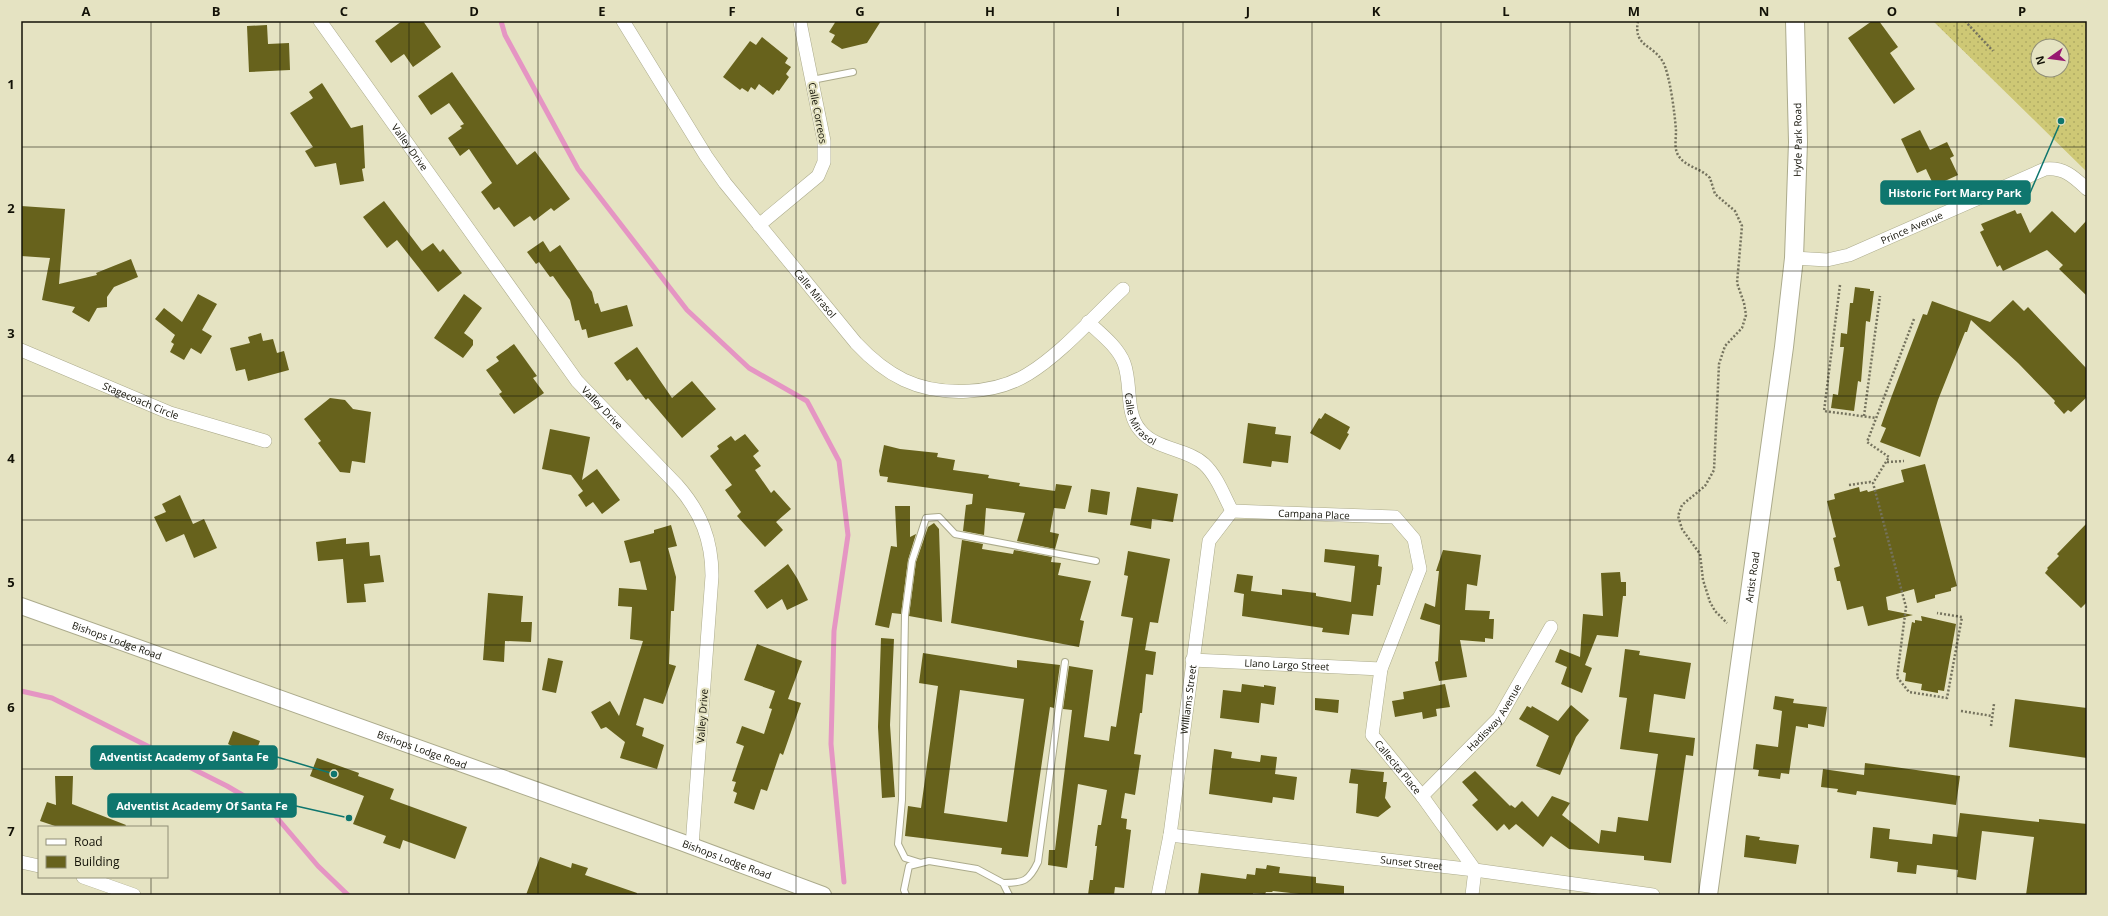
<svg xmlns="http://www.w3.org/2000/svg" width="2108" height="916" viewBox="0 0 2108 916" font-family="'Open Sans',sans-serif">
<defs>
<pattern id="grass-dots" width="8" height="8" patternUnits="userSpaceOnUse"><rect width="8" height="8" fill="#cec875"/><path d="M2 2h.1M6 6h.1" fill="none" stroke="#b0ab64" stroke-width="1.8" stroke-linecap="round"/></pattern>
</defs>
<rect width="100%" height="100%" fill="#e5e3c2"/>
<path fill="url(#grass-dots)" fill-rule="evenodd" d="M1933 21H2087V172ZM2038 46H2062V70H2038Z"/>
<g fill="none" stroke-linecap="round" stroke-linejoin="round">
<path stroke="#e595c3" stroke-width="5" d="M501 21 505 35 578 169 687 310 749 368 807 401 839 461 848 535 834 631 831 744 844 882
M21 691 52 698 227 786 273 813 318 866 348 895"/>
</g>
<path fill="#67621c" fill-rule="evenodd" d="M402 21H423L441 47 413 67 404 54 391 63 375 41Z
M836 21H881L867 43 842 49 831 42 835 35 829 32Z
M1872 21H1879L1898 47 1890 53 1915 89 1894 104 1848 38Z
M267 25 268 44 289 43 290 70 249 72 247 26Z
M762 37 788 58 785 63 791 67 786 74 789 77 779 91 777 90 773 95 759 84 755 90 751 87 748 92 742 88 740 90 723 77 750 41 756 45Z
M452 72 517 165 535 151 570 199 554 211 551 208 534 221 530 216 514 227 499 207 494 210 481 192 492 183 469 149 460 156 448 138 462 128 460 126 464 124 449 103 431 115 418 96Z
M322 83 351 128 363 125 365 168 362 169 364 181 340 185 336 163 315 167 305 151 313 147 290 113 313 98 309 92Z
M1920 130 1930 150 1947 142 1954 156 1950 158 1958 175 1934 186 1926 169 1917 173 1901 139Z
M384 201 422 251 433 243 440 252 443 249 462 273 438 292 397 240 387 248 363 217Z
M21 206 65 209 59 284 97 275 96 273 131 259 138 277 114 287 107 297V307L97 308 89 322 72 312 75 307 42 300 50 258 21 256Z
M2015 210 2017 214 2021 213 2030 233 2052 211 2075 233 2087 220V296L2059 269 2063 265 2047 250 2003 271 2000 265 1997 267 1980 232 1984 230 1981 224Z
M543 241 550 252 560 245 592 292 595 304 598 303 601 312 627 305 633 326 588 338 586 329 582 330 579 320 575 321 570 300 553 276 550 277 539 262 536 264 527 252Z
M1855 287 1870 289V291H1874L1870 322 1866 321 1861 382 1858 381 1854 411 1831 408 1833 394 1838 395 1844 347H1840L1841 333 1847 334 1850 303H1853Z
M198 294 217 304 202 330 212 336 201 354 191 348 184 360 170 352 174 344 171 342 175 335 155 319 164 308 182 322Z
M464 294 482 308 464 333 473 340V345L463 358 434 338Z
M2013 300 2024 311 2028 307 2087 369V397L2071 412 2068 410 2064 414 2054 403 2055 401 2018 363 1971 320 1967 332H1965L1938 400 1920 457 1880 442 1886 428 1881 426 1891 398 1923 314 1927 315 1932 301 1990 322Z
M261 333 263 341 273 339 277 353 284 351 289 370 248 381 245 369 236 371 230 348 250 343 248 337Z
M514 344 537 376 533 378 544 393 514 414 499 394 502 392 486 370 499 361 496 357Z
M637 347 672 398 692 381 716 409 682 438 648 398 646 400 630 379 627 381 614 363Z
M330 398 345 400 353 409 371 412 365 463 352 461 350 473 340 472 318 443 321 441 304 419Z
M1325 413 1350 427 1347 433 1349 434 1340 450 1310 433 1319 418 1321 419Z
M1248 423 1276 427 1275 434 1291 436 1288 463 1272 461 1271 467 1243 463Z
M550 429 590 437 582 480 597 469 620 500 602 514 593 502 586 507 578 495 583 491 571 475 542 469Z
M745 434 759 451 753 456 761 466 755 470 771 493 774 490 791 509 776 522 783 530 765 547 737 516 741 512 725 490 732 485 710 456 719 449 717 446 731 436 735 441Z
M884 445 900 449 938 453 937 457 955 460 953 470 989 475 988 478 1013 482 1020 483 1019 486 1055 491 1056 484 1072 486 1065 509 1054 508 1050 532 1059 534 1055 549 1017 541 1025 513 986 508 984 535 963 531 966 505 972 504 973 494 887 482 888 477 880 476 879 471Z
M1925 464 1957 586 1951 588V591L1935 595V598L1917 603 1914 589 1886 597 1888 610 1913 615 1868 626 1863 606 1847 610 1840 581H1837L1834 568 1840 566 1833 538 1836 537 1827 501 1835 499 1834 494 1859 487 1860 492 1867 490 1868 492 1904 482 1901 470Z
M1137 487 1178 494 1173 522 1152 519 1151 529 1130 525Z
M1091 489 1110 492 1107 515 1088 512Z
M180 495 193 524 204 519 217 548 194 558 184 534 166 542 154 517 166 512 162 504Z
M895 506H910V537L916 534 908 560 901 614 892 613 889 628 875 625 891 546 897 547Z
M934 523 939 529 942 622 909 616 916 562 928 527Z
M2087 523V602L2081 608 2045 573 2048 569 2047 568 2059 556 2057 554Z
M671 525 677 546 668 548 676 577 674 611H671L669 664 676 666 663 704 644 698 636 725 644 728 642 736 664 745 657 769 620 758 625 742 606 727 601 729 591 712 610 701 619 716 643 641 630 639 632 607 618 606 619 588 647 590 640 561 630 563 624 541 654 533V530Z
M346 538V544L369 542 370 556 380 555 384 582 364 584 366 602 347 603 343 559 318 561 316 542Z
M962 540 983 544 982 549 1013 554 1014 550 1052 557 1051 562 1061 563 1058 575 1091 581 1080 620 1084 621 1079 647 951 623Z
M1325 549 1379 555 1378 566 1382 567 1380 585H1377L1373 616 1352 614 1349 635 1322 632 1323 628 1242 616 1244 594 1234 592 1237 574 1253 576 1251 591 1282 595V589L1316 593V596L1351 602 1355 566 1324 562Z
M1443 550 1481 555 1477 586 1467 584 1465 610 1490 611 1489 619H1494L1493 639 1485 638V642L1460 640 1467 677 1439 681 1435 662 1438 661 1440 625 1420 619 1425 603 1435 607 1439 571H1436Z
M1128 551 1170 559 1158 623 1150 622 1145 650 1156 652 1153 675 1146 674 1142 713H1140L1134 754 1141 755 1135 795 1125 793 1121 818 1127 819 1126 829 1131 830 1124 888 1115 887 1114 895H1088L1090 880H1093L1097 846H1095L1098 825H1101L1107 790 1078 784 1067 868 1048 865 1049 850H1055L1072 710 1063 709 1069 666 1093 670 1084 737 1109 741 1111 726 1116 727 1133 618 1121 616 1128 576 1124 575Z
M788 564 797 578 808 600 787 610 782 599 767 609 754 591Z
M1620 572 1621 582H1626V596H1623L1618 637 1597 635 1585 665 1592 668 1582 693 1561 684 1567 667 1555 662 1560 649 1580 657 1583 614 1603 616 1601 573Z
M488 593 523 596 521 622H532L531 642 505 641 504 662 483 660Z
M1921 616 1956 624 1944 691 1938 690V693L1921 690 1922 684 1905 681 1906 673 1903 672 1912 622 1915 623V620L1922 621Z
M881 638 894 639 890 725 895 797 882 798 878 727Z
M757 644 802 661 788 699 801 703 783 755 780 753 767 791 761 789 754 810 734 803 737 793 733 791 736 782 732 781 744 746 736 743 742 726 764 734 772 709 769 708 775 691 744 680Z
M1625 649 1640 651 1639 655 1691 663 1685 699 1654 694 1649 732 1695 738 1693 756 1686 755 1671 863 1644 860V856L1569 849 1551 836 1543 847 1516 824 1509 830 1504 824 1497 831 1472 805 1478 800 1462 782 1475 771 1510 806 1511 805 1515 808 1522 801 1538 817 1552 796 1570 803 1562 815 1599 844 1601 830 1616 832 1618 817 1648 821 1658 754 1620 749 1627 698 1619 697Z
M923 653 1017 668V660L1060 665 1054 708 1050 707 1028 857 1001 854 1002 848 905 836 908 806 921 808 938 686 919 683ZM960 690 1024 699 1007 822 944 813Z
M548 658 563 661 556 693 542 690Z
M1242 684 1264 687V685L1276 687 1274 705 1261 703 1259 723 1220 718 1223 690 1241 692Z
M1445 684 1450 707 1436 709 1437 716 1423 719 1422 712 1395 717 1392 701 1404 699 1403 692Z
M1775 696 1794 699 1793 703 1827 707 1824 727 1808 724V728L1796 726 1789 774 1781 773 1780 779 1758 776 1759 770 1753 769 1756 744 1778 747 1782 711 1773 709Z
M1315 698 1339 700 1338 713 1315 710Z
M2015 699 2087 708V758L2009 747Z
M1571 705 1589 720 1576 737 1560 775 1536 766 1549 736 1519 719 1527 706 1531 708 1532 706 1558 721Z
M233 731 260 741 253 759 232 751 234 747 228 744Z
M1214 749 1232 752 1231 758 1260 762 1261 755 1277 757 1275 774 1297 777 1294 800 1273 797 1272 803 1209 794Z
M317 758 359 773 358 776 394 789 390 799 467 827 455 859 403 840 400 849 383 843 386 836 353 824 364 796 310 776Z
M1865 763 1960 776 1956 805 1857 791 1856 795 1837 792 1838 789 1821 787 1823 769 1864 775Z
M1351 769 1384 772 1383 782H1387L1385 798 1391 807 1378 817 1356 813 1358 784 1349 783Z
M55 776H73L72 804 126 825 125 827H58L40 821 47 802 56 805Z
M1960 813 2039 822V819L2087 824V895H2026L2034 837 1982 831 1976 880 1957 877 1958 870 1917 865 1916 874 1897 872 1898 862 1870 858 1873 827 1890 829 1889 839 1932 844 1933 834 1957 837Z
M1746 835 1760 837 1759 840 1799 845 1796 864 1744 857Z
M540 857 571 868 572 863 588 868 585 875 637 893V895H526Z
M1267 865 1280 867 1279 873 1316 877V883L1344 886V895H1308L1273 891 1272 892H1266L1265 894 1253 893V895H1198L1201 873 1246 879 1247 874 1255 875 1256 868 1266 869Z"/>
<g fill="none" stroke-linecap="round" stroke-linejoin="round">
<g stroke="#acab8c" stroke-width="8">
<path id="service" d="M812 80 853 72
M921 863 905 858 898 844 902 800 905 615 912 561 926 518 939 517 955 534 1096 561
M1003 883C1024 883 1029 881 1038 862L1065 662
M906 895 904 890 909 866 929 861 977 869 1003 883 1009 895"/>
</g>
<g stroke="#acab8c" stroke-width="14">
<g id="minor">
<path id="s1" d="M320 21 577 381 677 485C701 512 712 540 712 576L692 846"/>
<path id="s2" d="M623 21 706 156 725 183 856 343C870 358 885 371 904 380 940 397 994 395 1028 374 1061 354 1094 316 1123 289"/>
<path d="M759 225 818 176 824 162V141L800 22"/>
<path id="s3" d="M1794 258 1827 260 1849 255 2045 169C2064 167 2074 177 2087 189"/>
<path id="s4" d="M1088 322C1101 334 1118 347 1124 363 1132 384 1125 413 1140 430 1156 450 1186 448 1204 464 1217 476 1224 496 1232 511"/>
<path id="s5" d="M21 350 170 413 265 441"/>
<path id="s6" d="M1232 511 1395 517 1414 539 1420 569 1381 669 1372 735 1422 796 1475 870 1472 895"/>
<path id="s7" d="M1192 660 1381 669"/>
<path id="s8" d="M1422 796 1499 718 1551 627"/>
<path id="s9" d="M1170 835 1475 870 1653 895"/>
<path d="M21 862 39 866"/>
<path d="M83 877 134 895"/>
<path id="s10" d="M1158 895 1170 835 1209 541 1232 511"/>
</g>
</g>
<g stroke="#acab8c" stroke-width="18">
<g id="tertiary">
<path id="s11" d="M21 606 681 842 823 895"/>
</g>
</g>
<g stroke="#acab8c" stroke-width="20">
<g id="secondary">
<path id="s12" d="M1708 895 1784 347 1794 258 1798 142 1795 21"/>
</g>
</g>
<path stroke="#75735e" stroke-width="2.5" stroke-dasharray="2 2" stroke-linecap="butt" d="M1638 21C1633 47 1653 44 1663 62 1670 75 1675 115 1676 131 1676 139 1674 148 1678 155 1685 167 1701 168 1710 178L1715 194 1735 211 1742 226 1737 283 1744 303 1746 315 1742 328 1725 346 1719 364 1714 470 1705 486 1682 505 1678 516 1682 529 1700 554 1703 580 1710 602 1715 611 1727 623
M1965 21 1993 51
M1840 285 1824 411 1876 418
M1914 319 1867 442 1889 457 1873 483 1906 607 1897 677 1909 692 1947 698 1962 617 1937 613
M1864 416 1880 296
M1887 462 1904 461
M1849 485 1870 482 1873 483
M1961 711 1992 716
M1991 726 1994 704"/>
<use href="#service" stroke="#fff" stroke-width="6"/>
<use href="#minor" stroke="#fff" stroke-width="13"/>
<use href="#tertiary" stroke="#fff" stroke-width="16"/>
<use href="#secondary" stroke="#fff" stroke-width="18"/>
</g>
<path fill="none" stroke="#131207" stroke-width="1" stroke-opacity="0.55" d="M151 21V827M280 21V895M409 21V895M538 21V895M667 21V895M796 21V895M925 21V895M1054 21V895M1183 21V895M1312 21V895M1441 21V895M1570 21V895M1699 21V895M1828 21V895M1957 21V895M21 147H2087M21 271H2087M21 396H2087M21 520H2087M21 645H2087M21 769H2087M151 877V895"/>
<g text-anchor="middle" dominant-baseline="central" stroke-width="4" stroke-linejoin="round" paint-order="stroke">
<g font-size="10" fill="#131207" stroke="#e5e3c2">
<text transform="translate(818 113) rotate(79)">Calle Correos</text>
<text stroke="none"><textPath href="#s12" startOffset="761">Hyde Park Road</textPath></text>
<text stroke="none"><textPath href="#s1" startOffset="155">Valley Drive</textPath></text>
<text stroke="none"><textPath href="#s3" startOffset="124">Prince Avenue</textPath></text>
<text stroke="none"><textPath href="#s2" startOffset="334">Calle Mirasol</textPath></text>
<text stroke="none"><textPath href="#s5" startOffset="130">Stagecoach Circle</textPath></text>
<text stroke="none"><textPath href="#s1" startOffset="479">Valley Drive</textPath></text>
<text stroke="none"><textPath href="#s4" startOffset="115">Calle Mirasol</textPath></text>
<text stroke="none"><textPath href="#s6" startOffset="82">Campana Place</textPath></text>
<text stroke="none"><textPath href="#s12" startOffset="321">Artist Road</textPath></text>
<text stroke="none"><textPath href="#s11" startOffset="102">Bishops Lodge Road</textPath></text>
<text stroke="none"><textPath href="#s7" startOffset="95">Llano Largo Street</textPath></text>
<text stroke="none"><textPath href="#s10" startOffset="198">Williams Street</textPath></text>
<text transform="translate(702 716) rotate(-86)">Valley Drive</text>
<text stroke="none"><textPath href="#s8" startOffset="107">Hadisway Avenue</textPath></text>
<text stroke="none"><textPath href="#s11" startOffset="426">Bishops Lodge Road</textPath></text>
<text stroke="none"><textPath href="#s6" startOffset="438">Callecita Place</textPath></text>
<text stroke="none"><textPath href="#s11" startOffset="750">Bishops Lodge Road</textPath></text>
<text stroke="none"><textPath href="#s9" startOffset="243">Sunset Street</textPath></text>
</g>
</g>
<path fill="none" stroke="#0f766e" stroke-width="1.5" d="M2061 121L2030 193M334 774L277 757M349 818L296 806"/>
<g fill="#0f766e" stroke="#e5e3c2" stroke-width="1.5">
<circle cx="2061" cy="121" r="4"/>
<circle cx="334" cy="774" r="4"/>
<circle cx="349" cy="818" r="4"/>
</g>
<g fill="#0f766e" stroke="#0f766e" stroke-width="1.5">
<rect x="1881" y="181" width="149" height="23" rx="4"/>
<rect x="91" y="746" width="186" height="23" rx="4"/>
<rect x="108" y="794" width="188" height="23" rx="4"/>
</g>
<g font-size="11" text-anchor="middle" font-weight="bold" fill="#fff">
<text x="1955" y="197">Historic Fort Marcy Park</text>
<text x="184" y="761">Adventist Academy of Santa Fe</text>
<text x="202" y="810">Adventist Academy Of Santa Fe</text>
</g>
<rect width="2108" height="916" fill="none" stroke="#e5e3c2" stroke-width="44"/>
<rect x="38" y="826" width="130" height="52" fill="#e5e3c2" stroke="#918f77"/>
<rect x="46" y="839" width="20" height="6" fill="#ffffff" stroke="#918f77"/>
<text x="74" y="846" font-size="12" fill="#131207">Road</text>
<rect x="46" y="856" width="20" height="12" fill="#67621c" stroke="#918f77"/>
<text x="74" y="866" font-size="12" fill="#131207">Building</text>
<g transform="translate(2050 58) rotate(256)"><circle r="19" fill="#e5e3c2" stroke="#918f77"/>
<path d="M0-3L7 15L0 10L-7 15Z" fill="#971870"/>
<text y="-6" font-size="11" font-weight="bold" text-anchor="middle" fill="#131207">N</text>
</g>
<rect x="22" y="22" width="2064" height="872" fill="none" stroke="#131207" stroke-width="1.5"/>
<g font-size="13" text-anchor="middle" font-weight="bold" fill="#131207">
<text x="86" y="16">A</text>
<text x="216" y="16">B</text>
<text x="344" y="16">C</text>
<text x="474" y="16">D</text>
<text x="602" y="16">E</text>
<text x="732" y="16">F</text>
<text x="860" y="16">G</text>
<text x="990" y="16">H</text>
<text x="1118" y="16">I</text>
<text x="1248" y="16">J</text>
<text x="1376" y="16">K</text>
<text x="1506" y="16">L</text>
<text x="1634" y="16">M</text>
<text x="1764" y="16">N</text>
<text x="1892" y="16">O</text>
<text x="2022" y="16">P</text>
<text x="11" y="89">1</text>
<text x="11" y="213">2</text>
<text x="11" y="338">3</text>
<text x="11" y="463">4</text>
<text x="11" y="587">5</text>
<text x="11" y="712">6</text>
<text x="11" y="836">7</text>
</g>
</svg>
